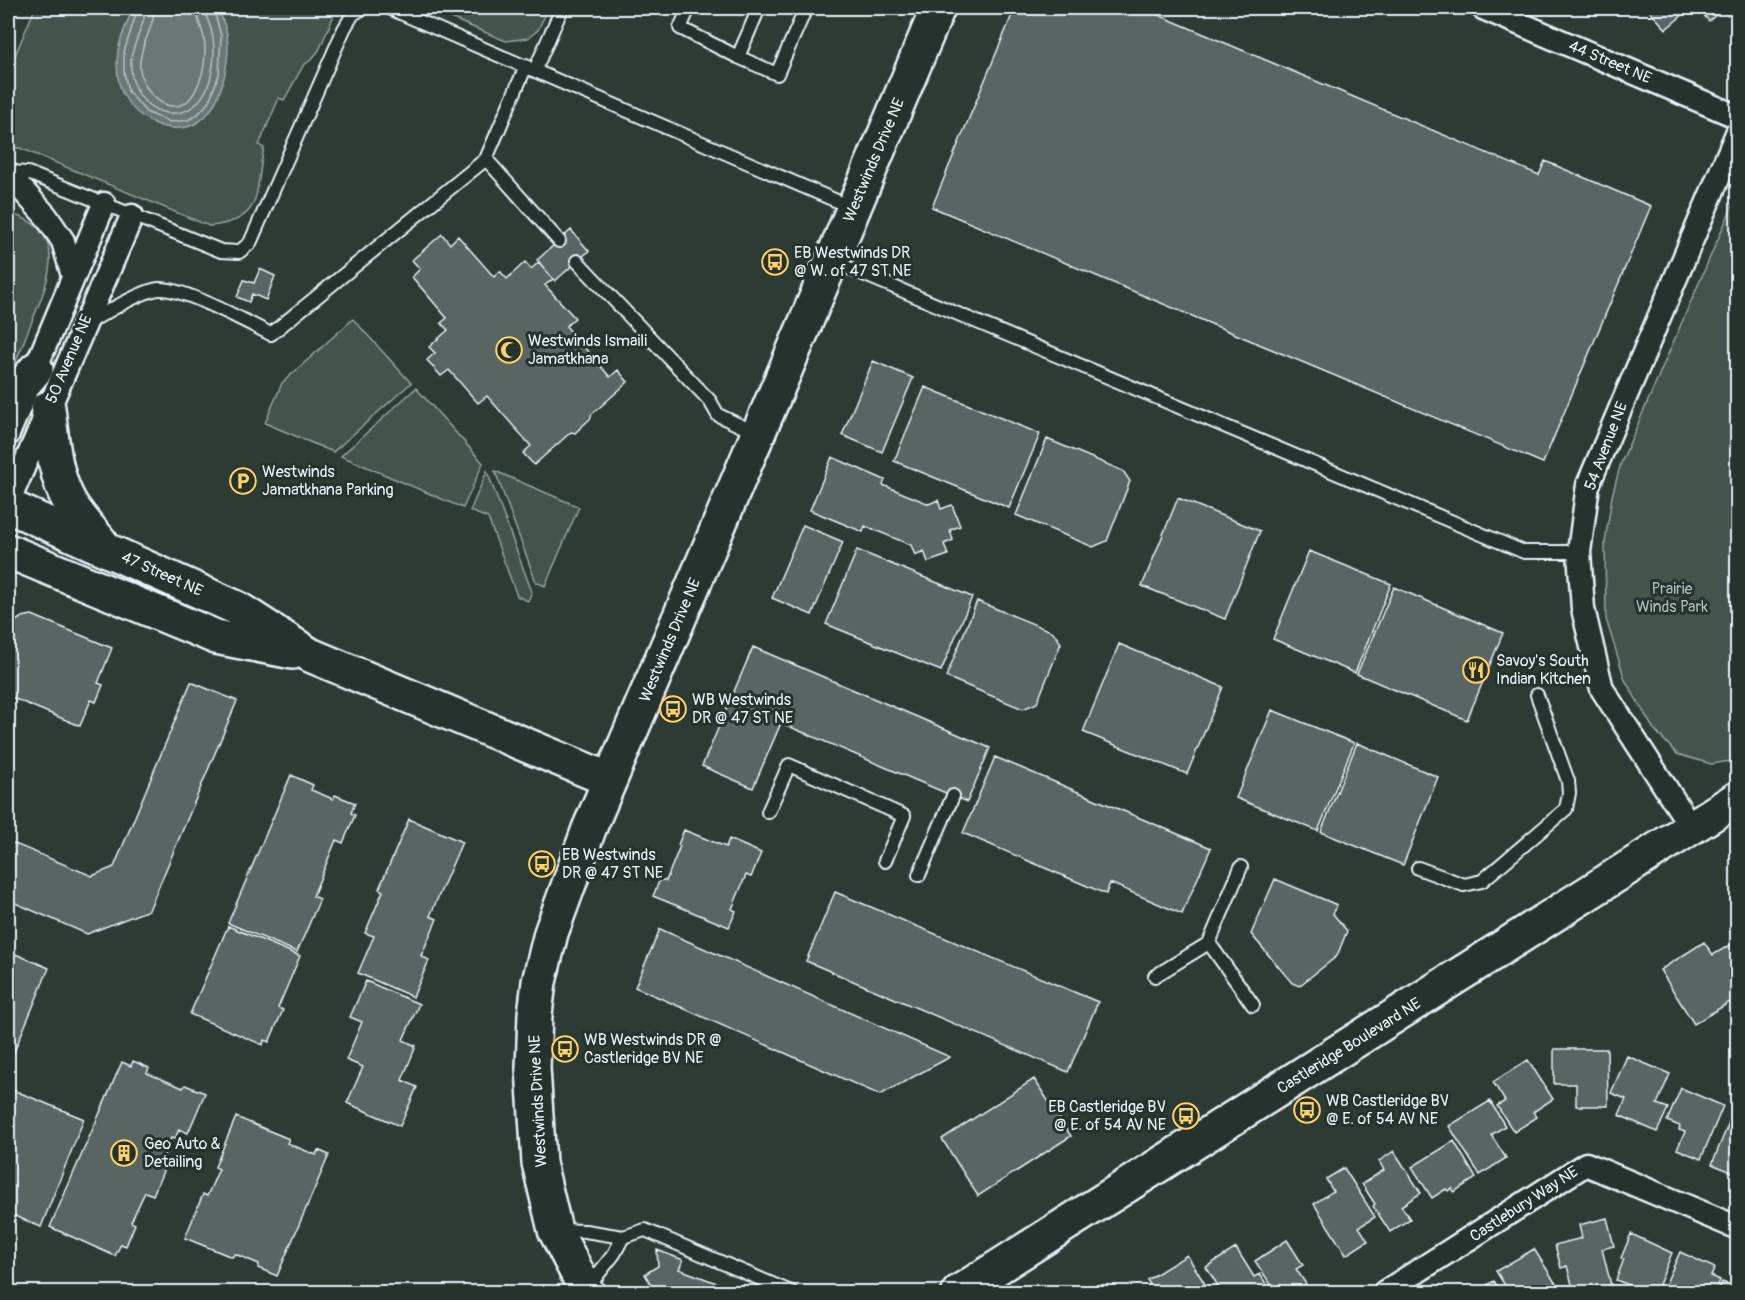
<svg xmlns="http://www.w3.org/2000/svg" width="1745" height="1300" viewBox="0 0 1745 1300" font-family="Pangolin,sans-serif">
<rect width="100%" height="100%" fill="#2e3b35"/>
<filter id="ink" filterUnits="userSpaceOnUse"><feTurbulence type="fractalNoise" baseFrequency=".0167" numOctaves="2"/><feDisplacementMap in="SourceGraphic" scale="12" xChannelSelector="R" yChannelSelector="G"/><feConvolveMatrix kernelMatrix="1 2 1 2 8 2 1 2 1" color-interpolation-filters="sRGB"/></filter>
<g filter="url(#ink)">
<path fill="#45524e" stroke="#96a2a3" stroke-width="1.5" d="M35 8H337L319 50 312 59 303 66 284 100 279 98 259 145 264 148C254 191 266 221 209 226L20 148H8V72Z
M426 8H533L546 13 538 30 528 38 506 41Z
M1737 195 1738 760 1711 764 1677 754 1653 728 1625 680 1606 619 1605 542 1612 496 1621 463Z
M8 213C73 229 48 283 30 326 23 343 17 362 8 377Z
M353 319 411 383 333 452 265 423 282 383Z
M416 388 483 463 463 508 341 456Z
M487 471 532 592 528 601 517 596 488 518 470 511Z
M495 471 579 507 545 586 536 582Z"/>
<path fill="#6b7775" stroke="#9da8a9" stroke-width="1.5" d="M133 8H218C221 16 225 25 227 34 231 62 221 116 190 126 165 134 136 118 124 96 117 85 116 64 118 51 120 37 128 21 133 8Z"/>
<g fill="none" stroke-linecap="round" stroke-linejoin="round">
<path stroke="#b6c0c4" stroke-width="1.5" d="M138 8 124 52V72L128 91 146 112 170 122 188 120 198 114 209 102 219 74 221 35 213 8
M146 8C144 29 129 47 131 70 135 122 202 133 212 71 214 61 215 44 212 34 211 25 205 17 205 8
M155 8C154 29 138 47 140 70 142 89 164 115 185 103 195 97 200 81 203 71 205 61 206 44 203 34 201 25 196 17 196 8"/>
</g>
<path fill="#596563" stroke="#e8f1f8" stroke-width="1.5" d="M1015 8H1142L1539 175 1545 161 1651 206 1543 463 932 207Z
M1647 8H1691L1666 29Z
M1697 8H1738V10L1731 16 1724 8 1709 21Z
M571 230 589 251 555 281 537 260Z
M442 234 450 244 458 236 494 277 500 271 507 279 525 262 531 269 539 262 553 279 545 285 575 318 566 326 610 377 618 370 628 382 591 415V418L575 433 571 432 534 465 523 453 531 446 487 396 478 403 449 370 441 376 427 360 435 353 429 347 448 330 441 323 447 318 412 277 420 269 412 260Z
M260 269 275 276 266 300 252 294 249 302 237 297 244 280 254 283Z
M873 361 913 378 882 452 842 435Z
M925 387 1040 434 1009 508 894 461Z
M1047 439 1123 471 1130 481 1107 541 1093 547 1016 515Z
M832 457 885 480 883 485 929 504 938 500 941 509 952 505 960 526 950 530 953 540 944 544 948 555 928 562 924 551 915 555 911 545 865 526 863 532 810 510Z
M1178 498 1260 531 1225 619 1142 586Z
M803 525 843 542 812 615 772 598Z
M857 550 972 597 941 671 826 624Z
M1309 551 1391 584 1355 673 1273 639Z
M1394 587 1503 633 1467 720 1357 674Z
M977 601 1053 632 1061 643 1037 703 1023 709 946 677Z
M32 615 112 648 98 683 103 685 96 702 91 700 80 726 8 696V626L22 617Z
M1119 644 1223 687 1187 774 1083 732Z
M753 647 990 748 967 802 781 723 753 788 702 766Z
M191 682 237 701 149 910 87 934 8 900V841L92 876 114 867Z
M1272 710 1354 743 1318 831 1236 798Z
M1357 743 1438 777 1403 865 1321 832Z
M995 757 1211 848 1182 914 1110 883 1106 894 963 833Z
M291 775 313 785 311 790 333 799 335 795 355 803 351 813 355 815 343 843 336 840 313 896 320 899 297 952 228 923Z
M409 819 462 842 430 916 437 919 421 956 429 960 413 997 358 973 374 936 365 933 383 891 379 889Z
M684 830 726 847 729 839 761 853 751 877 746 875 732 909 736 911 729 927 653 896 660 879 666 881 680 846 678 845Z
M1275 879 1337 905 1333 914 1347 931 1337 956 1299 986 1292 983 1251 934Z
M835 892 1098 1002 1068 1072 806 961Z
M228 926 300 956 278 1008 283 1010 269 1042 264 1040 263 1045 190 1014Z
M660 929 950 1057 880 1095 635 987Z
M1738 940V997L1694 1024 1660 970 1704 942 1713 955Z
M8 951 49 968 9 1064 8 1063Z
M366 981 419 1004 403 1040 416 1046 402 1080 417 1087 400 1126 347 1103 363 1067 346 1060 362 1022 350 1017Z
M1554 1049H1607L1608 1106H1576V1084H1554Z
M1627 1056 1670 1074 1657 1104 1668 1108 1657 1132 1619 1115 1626 1099 1611 1093Z
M1528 1060 1553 1099 1533 1112 1537 1117 1514 1132 1497 1106 1505 1101 1493 1082Z
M133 1061 149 1068 147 1073 183 1088 185 1085 205 1093 188 1133 179 1129 175 1139 171 1138 159 1167 164 1169 153 1195 145 1192 131 1222 135 1224 126 1246 121 1244 115 1256 50 1227 122 1062 131 1066Z
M1034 1079 1071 1136 978 1196 942 1139Z
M8 1088 84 1119 41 1227 8 1213Z
M1681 1088 1723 1106 1701 1159 1677 1149 1685 1132 1679 1130 1680 1126 1667 1121Z
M1490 1101 1505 1126 1491 1135 1506 1158 1480 1175 1449 1126Z
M236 1117 289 1139 287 1143 316 1155 318 1150 329 1155 277 1276 258 1268 259 1264 235 1254 232 1257 185 1238 203 1194 207 1196 219 1169 215 1167Z
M1730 1120 1738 1124V1164L1734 1173 1712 1164Z
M1454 1141 1476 1178 1454 1192 1452 1188 1448 1191 1446 1189 1432 1198 1412 1167Z
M1394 1151 1421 1193 1401 1206 1410 1219 1390 1232 1373 1206 1375 1204 1362 1184 1384 1170 1379 1161Z
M1344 1168 1375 1217 1359 1227 1368 1241 1346 1255 1314 1204 1333 1191 1326 1179Z
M1607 1218 1614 1246 1602 1249 1611 1285 1597 1288 1598 1292H1574L1567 1266 1561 1268 1555 1245 1582 1238 1579 1225Z
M1631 1234 1672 1253 1656 1292H1647L1616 1280 1624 1259 1621 1258Z
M1287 1240 1303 1265 1296 1269 1306 1284 1293 1292H1276L1255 1261Z
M1236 1248 1254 1277 1260 1274 1271 1292H1222L1206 1267Z
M1534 1249 1556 1284 1541 1292H1509L1496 1271Z
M657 1250 683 1260 679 1269 741 1292H655L645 1274 658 1266Z
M1680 1252 1715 1268 1711 1276 1720 1280 1715 1292 1705 1290 1704 1292H1662Z
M1187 1255 1210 1292H1155L1147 1280Z
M1738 1275V1292H1718L1722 1282 1733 1286Z
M1494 1281 1501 1292H1482L1480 1289Z"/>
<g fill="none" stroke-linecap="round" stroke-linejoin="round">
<g stroke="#e8f1f8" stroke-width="16">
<path id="lane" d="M389 8 853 208
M689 8 680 28 738 57 777 74 806 8
M738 57 759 8
M535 70 562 8
M486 159 559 241
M8 172 28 173 221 251 239 252 250 243 344 29 353 14 363 8
M577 261 710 401 718 415 756 433
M832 261 1524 552H1579
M88 323C103 314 143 290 159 289 185 288 246 322 271 334L486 159 526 66
M768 812 789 765 904 816 885 861
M1418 868 1464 885 1482 881 1566 809 1569 793 1568 781 1537 695
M919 875 953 796
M1209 943 1253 1005
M1155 976 1209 943 1241 867
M558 1230 585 1231 623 1237 614 1254 588 1287
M623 1237 645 1230 791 1292"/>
</g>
<g stroke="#e8f1f8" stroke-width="27">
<path id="street" d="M1483 8 1738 117
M8 174 46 216 63 241 73 276
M8 434 104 204
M8 503 132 216
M1691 827 1602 689 1583 609 1579 552 1588 485 1738 131
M1385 1292 1586 1164 1738 1228"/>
</g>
<g stroke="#e8f1f8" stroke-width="38">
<path id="secondary" d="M8 402 36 369
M48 408C52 440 54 475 70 503 79 518 92 531 102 544
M8 506 237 608 310 655 610 780
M8 551 216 637 293 652
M587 1292 555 1230 539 1163 533 1068 535 1014 539 982 551 933 589 829 805 324 938 8
M959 1292 1738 798"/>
</g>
<use href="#lane" stroke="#26332d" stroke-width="12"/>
<use href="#street" stroke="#26332d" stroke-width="22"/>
<use href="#secondary" stroke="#26332d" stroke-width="33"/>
</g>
</g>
<defs>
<g id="bus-ring" transform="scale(1.35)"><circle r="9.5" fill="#26332d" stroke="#ffd166" stroke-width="1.5"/><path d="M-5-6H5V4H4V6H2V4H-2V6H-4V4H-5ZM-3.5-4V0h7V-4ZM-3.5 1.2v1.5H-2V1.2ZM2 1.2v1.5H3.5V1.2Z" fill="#ffd166"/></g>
<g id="mosque-ring" transform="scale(1.35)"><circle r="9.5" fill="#26332d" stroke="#ffd166" stroke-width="1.5"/><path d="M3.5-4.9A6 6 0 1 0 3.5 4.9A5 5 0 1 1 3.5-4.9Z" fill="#ffd166"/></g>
<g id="parking-ring" transform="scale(1.35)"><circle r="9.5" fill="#26332d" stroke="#ffd166" stroke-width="1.5"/><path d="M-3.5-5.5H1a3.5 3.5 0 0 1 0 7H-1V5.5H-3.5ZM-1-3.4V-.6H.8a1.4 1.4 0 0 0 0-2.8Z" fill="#ffd166"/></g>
<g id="restaurant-ring" transform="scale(1.35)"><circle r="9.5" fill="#26332d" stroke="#ffd166" stroke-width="1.5"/><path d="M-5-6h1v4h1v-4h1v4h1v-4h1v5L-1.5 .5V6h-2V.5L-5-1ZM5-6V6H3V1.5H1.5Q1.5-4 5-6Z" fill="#ffd166"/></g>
<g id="building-ring" transform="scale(1.35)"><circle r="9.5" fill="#26332d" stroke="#ffd166" stroke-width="1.5"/><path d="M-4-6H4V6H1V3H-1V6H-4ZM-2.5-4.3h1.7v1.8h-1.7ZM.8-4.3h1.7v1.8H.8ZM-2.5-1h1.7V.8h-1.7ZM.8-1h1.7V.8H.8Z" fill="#ffd166"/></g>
</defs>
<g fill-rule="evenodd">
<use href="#bus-ring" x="775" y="262"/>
<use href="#mosque-ring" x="509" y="350"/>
<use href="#parking-ring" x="243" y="481"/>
<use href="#restaurant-ring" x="1476" y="670"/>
<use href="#bus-ring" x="673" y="709"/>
<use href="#bus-ring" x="542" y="864"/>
<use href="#bus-ring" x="565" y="1049"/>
<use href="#bus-ring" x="1307" y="1110"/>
<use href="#bus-ring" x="1186" y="1116"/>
<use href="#building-ring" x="124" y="1153"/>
</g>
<g text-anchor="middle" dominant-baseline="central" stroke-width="6" stroke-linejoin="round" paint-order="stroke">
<g font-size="16" fill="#e8f1f8" stroke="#26332d">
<text transform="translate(1610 62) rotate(23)">44 Street NE</text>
<text transform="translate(874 160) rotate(-67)">Westwinds Drive NE</text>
<text transform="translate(69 359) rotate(-67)">50 Avenue NE</text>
<text transform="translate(1606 446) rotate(-69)">54 Avenue NE</text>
<text transform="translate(162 574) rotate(24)">47 Street NE</text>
<text transform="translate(670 640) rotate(-67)">Westwinds Drive NE</text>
<text transform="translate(1349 1046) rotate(-32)">Castleridge Boulevard NE</text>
<text transform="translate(538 1101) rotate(-93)">Westwinds Drive NE</text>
<text transform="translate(1524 1204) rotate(-33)">Castlebury Way NE</text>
</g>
<g font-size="16" fill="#e8f1f8" stroke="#26332d" text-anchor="start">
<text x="794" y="253">EB Westwinds DR<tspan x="794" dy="18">@ W. of 47 ST NE</tspan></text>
<text x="528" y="341">Westwinds Ismaili<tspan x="528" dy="18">Jamatkhana</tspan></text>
<text x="262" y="472">Westwinds<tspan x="262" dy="18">Jamatkhana Parking</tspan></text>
<text x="1496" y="661">Savoy's South<tspan x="1496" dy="18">Indian Kitchen</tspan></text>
<text x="692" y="700">WB Westwinds<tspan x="692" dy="18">DR @ 47 ST NE</tspan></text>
<text x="562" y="855">EB Westwinds<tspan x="562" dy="18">DR @ 47 ST NE</tspan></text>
<text x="584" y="1040">WB Westwinds DR @<tspan x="584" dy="18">Castleridge BV NE</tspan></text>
<text x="1326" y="1101">WB Castleridge BV<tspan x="1326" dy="18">@ E. of 54 AV NE</tspan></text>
<text x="1166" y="1107" text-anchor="end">EB Castleridge BV<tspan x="1166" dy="18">@ E. of 54 AV NE</tspan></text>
<text x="144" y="1144">Geo Auto &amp;<tspan x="144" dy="18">Detailing</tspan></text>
</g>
<g font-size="16" fill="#afb9bc" stroke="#26332d">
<text x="1672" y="589">Prairie<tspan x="1672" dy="18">Winds Park</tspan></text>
</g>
</g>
<rect width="1745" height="1300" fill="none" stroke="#26332d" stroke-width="30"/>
<rect x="15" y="15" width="1715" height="1270" fill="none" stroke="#e8f1f8" stroke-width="2" filter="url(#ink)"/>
</svg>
